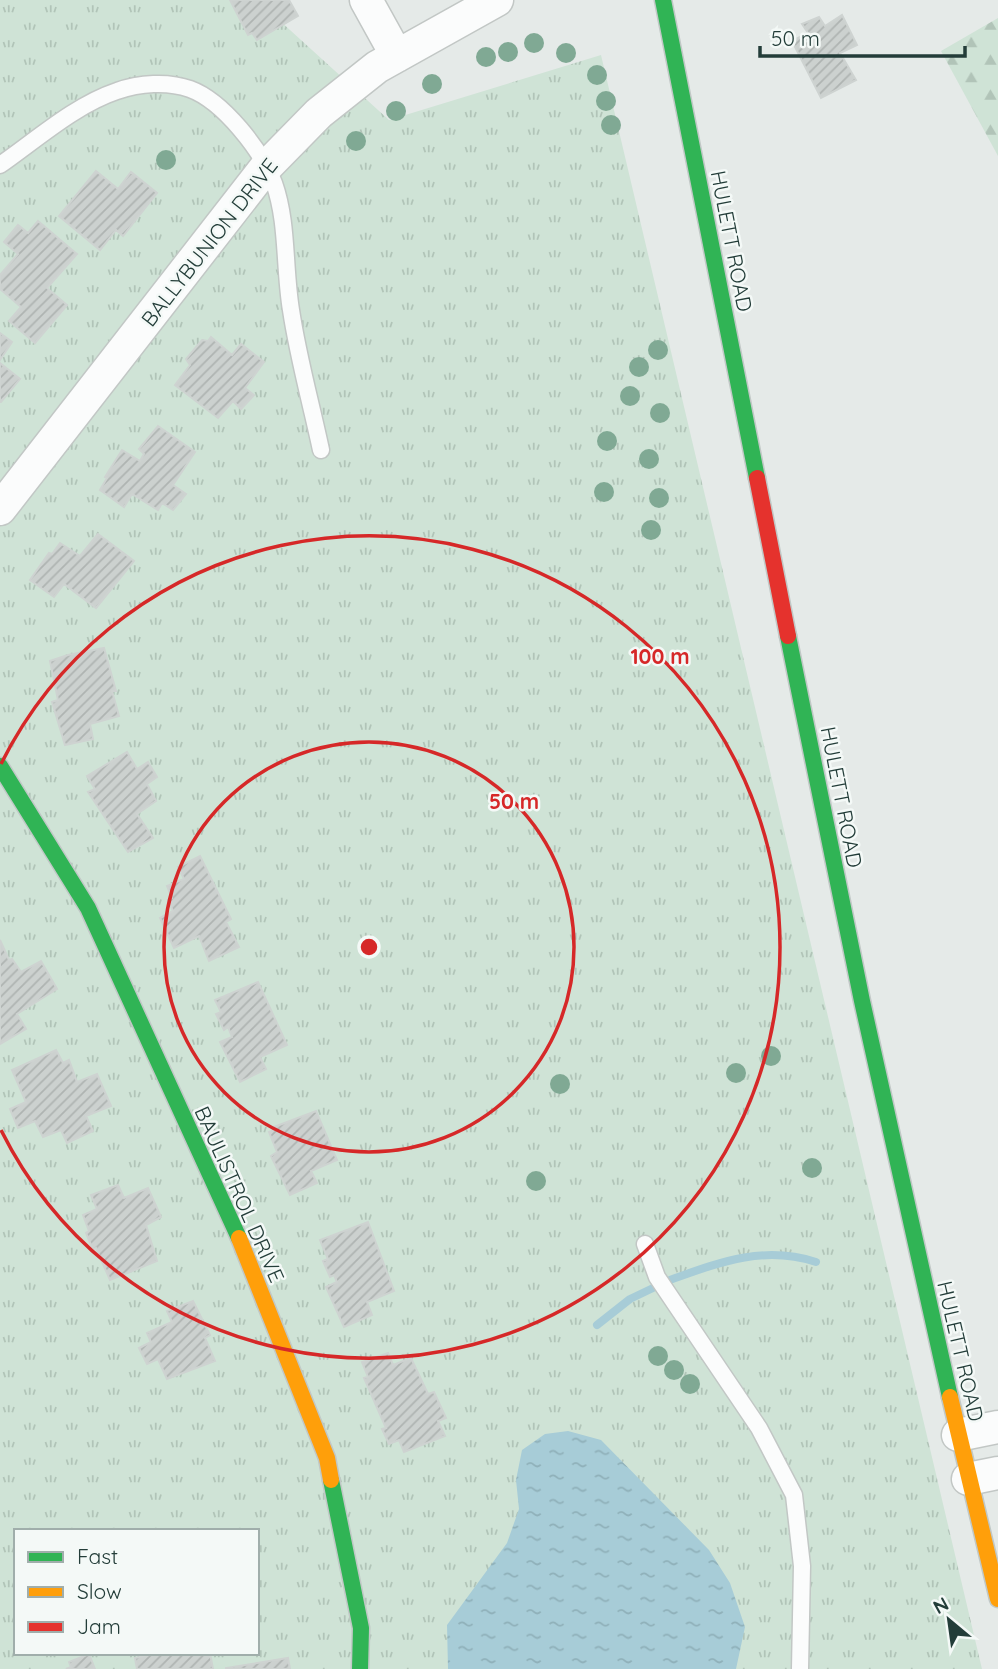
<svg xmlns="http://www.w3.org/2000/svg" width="998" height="1669" viewBox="0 0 998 1669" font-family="Quicksand,sans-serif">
<defs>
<pattern id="grass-tufts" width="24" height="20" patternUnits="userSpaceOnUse" patternTransform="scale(1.75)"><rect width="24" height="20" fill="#cfe3d6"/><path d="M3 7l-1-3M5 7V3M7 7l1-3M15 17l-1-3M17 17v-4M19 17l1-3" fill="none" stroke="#b1c4b8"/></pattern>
<pattern id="forest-firs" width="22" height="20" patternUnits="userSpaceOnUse" patternTransform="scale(1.75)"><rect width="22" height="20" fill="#cfe3d6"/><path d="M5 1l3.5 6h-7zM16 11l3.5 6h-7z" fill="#b1c4b8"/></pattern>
<pattern id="water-ripples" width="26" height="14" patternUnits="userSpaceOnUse" patternTransform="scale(1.75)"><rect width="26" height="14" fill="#a7ccd7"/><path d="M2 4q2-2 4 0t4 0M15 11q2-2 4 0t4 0" fill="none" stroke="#8fb0b9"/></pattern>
<pattern id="building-hatch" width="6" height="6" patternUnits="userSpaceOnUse" patternTransform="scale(1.75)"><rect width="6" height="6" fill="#ccd1cf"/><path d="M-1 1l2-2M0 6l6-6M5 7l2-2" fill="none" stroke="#afb4b2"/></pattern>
</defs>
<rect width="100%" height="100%" fill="#e5eae8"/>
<path fill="url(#grass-tufts)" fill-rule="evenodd" d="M0 0H257L389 120 601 55 982 1669H0ZM16 1531H257V1653H16Z"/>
<path fill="url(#forest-firs)" d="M998 18V156L941 51Z"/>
<path fill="url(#water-ripples)" d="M568 1431 601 1440 709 1550 730 1583 745 1627 736 1669H448L447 1625 507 1543 519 1509 516 1480 522 1450 545 1434Z"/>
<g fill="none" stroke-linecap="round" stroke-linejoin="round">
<path stroke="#a7ccd7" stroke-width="8" d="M670 1280C720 1262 764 1245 816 1262
M597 1325 630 1299 653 1288"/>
</g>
<path fill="url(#building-hatch)" stroke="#ced3d1" stroke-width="2" d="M230 0H289L298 16 257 40 252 33 248 35Z
M842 15 857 45 840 53 856 80 821 98 792 41 808 33 802 24 819 17 825 26Z
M96 171 118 189 131 172 157 193 123 236 116 230 100 250 59 216Z
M38 221 77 254 47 288 67 305 35 343 9 321 21 307 0 289V275L18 254 4 242 18 225 28 233Z
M0 333 12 342 0 360Z
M211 337 232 355 241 344 264 362 245 388 254 395 241 409 233 401 218 418 175 385 190 365 186 359 202 340 208 341Z
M0 363 20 379 1 402H0Z
M158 426 195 452 173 485 186 494 173 510 162 503 158 510 132 494 124 507 100 490 107 478 105 477 122 450 140 461 144 454 139 449Z
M98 534 134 561 96 608 64 584 54 597 30 580 49 553 52 554 60 543 80 556Z
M104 648 116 691H112L119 716 90 724 93 739 65 745 52 702 58 700 50 661 68 655Z
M127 752 137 769 148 762 157 777 147 784 156 801 137 814 153 838 128 852 88 792 95 789 87 776Z
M200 856 231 919 226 922 239 947 209 961 199 936 174 948 160 918 173 911 168 900 172 898 167 886 184 879 178 867Z
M0 940 9 960 12 959 21 972 41 961 57 989 17 1014 26 1029 0 1044Z
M258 982 287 1045 260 1057 266 1069 240 1082 220 1042 232 1037 228 1027 224 1030 216 1014 221 1012 215 1000Z
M56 1050 63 1063 69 1060 77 1082 97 1074 111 1106 86 1116 93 1131 67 1143 61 1130 43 1137 35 1121 18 1128 10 1109 26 1102 12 1070Z
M316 1111 337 1160 311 1171 317 1183 290 1195 271 1156 277 1152 269 1132 276 1129 274 1127Z
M118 1185 124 1198 148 1188 161 1217 146 1225 157 1261 110 1280 96 1248 93 1250 86 1233 89 1231 83 1215 97 1209 91 1195Z
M368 1222 394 1291 367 1302 372 1315 344 1327 326 1287 337 1282 334 1275 330 1277 323 1261 328 1259 320 1240Z
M193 1301 210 1335 205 1338 215 1361 167 1379 158 1359 147 1364 139 1348 151 1342 147 1333 172 1322 167 1311Z
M388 1353 393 1365 411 1358 428 1394 434 1392 446 1418 438 1421 445 1436 404 1452 399 1440 389 1444 382 1429 386 1428 364 1378 368 1377 362 1362Z
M158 1653H210L213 1669H137L135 1658Z
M89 1654 95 1669H66L71 1667 69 1662Z
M288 1658 290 1669H226V1668Z"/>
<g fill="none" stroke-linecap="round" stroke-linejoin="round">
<g stroke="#c2c7c5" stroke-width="19">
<path id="lane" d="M0 165C36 140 75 105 117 91 139 83 168 81 190 89 223 101 262 151 274 183 288 222 284 268 291 310 298 357 311 403 321 450
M645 1244 657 1277 759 1428 794 1495 802 1566 800 1669"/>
</g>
<g stroke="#c2c7c5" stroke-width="35">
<path id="street" d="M366 0 397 56
M0 509 266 167 319 113 377 67 497 0
M958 1435 998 1427
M968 1479 998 1473"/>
</g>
<g stroke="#c1c8c6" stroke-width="19">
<path id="fast" d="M663 0 757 478
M788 636 862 1001 950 1397
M0 766 88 908 239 1238
M331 1480 361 1628 360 1669"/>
</g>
<g stroke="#c1c8c6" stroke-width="19">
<path id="slow" d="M239 1238 327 1458 331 1480
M950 1397 998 1599"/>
</g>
<g stroke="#c1c8c6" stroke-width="19">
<path id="jam" d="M757 478 788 636"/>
</g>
<use href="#lane" stroke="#fbfcfc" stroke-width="16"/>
<use href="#street" stroke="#fbfcfc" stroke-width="32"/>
<use href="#fast" stroke="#30b455" stroke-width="16"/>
<use href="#slow" stroke="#ff9f0a" stroke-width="16"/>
<use href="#jam" stroke="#e5322d" stroke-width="16"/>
</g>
<g fill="#80a994">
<circle cx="534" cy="43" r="10"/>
<circle cx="508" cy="52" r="10"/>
<circle cx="566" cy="53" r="10"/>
<circle cx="486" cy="57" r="10"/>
<circle cx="597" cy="75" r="10"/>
<circle cx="432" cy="84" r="10"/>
<circle cx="606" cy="101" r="10"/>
<circle cx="396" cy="111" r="10"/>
<circle cx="611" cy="125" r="10"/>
<circle cx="356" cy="141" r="10"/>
<circle cx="166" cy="160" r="10"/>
<circle cx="658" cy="350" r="10"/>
<circle cx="639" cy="367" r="10"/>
<circle cx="630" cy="396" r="10"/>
<circle cx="660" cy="413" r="10"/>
<circle cx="607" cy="441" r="10"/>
<circle cx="649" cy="459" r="10"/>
<circle cx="604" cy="492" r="10"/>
<circle cx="659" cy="498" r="10"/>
<circle cx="651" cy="530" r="10"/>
<circle cx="771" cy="1056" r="10"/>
<circle cx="736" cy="1073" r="10"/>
<circle cx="560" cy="1084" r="10"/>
<circle cx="812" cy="1168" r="10"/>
<circle cx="536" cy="1181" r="10"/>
<circle cx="658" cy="1356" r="10"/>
<circle cx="674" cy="1370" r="10"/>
<circle cx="690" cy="1384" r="10"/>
</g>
<g fill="none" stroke="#d62828" stroke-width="3.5">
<circle cx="369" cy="947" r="205"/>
<path d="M1 764A411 411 0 1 1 1 1130"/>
</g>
<g text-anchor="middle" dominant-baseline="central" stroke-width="5" stroke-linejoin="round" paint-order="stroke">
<g font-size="21" fill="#233d39" stroke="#f4f9f7">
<text transform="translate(732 241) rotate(79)">HULETT ROAD</text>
<text transform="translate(209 242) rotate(-52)">BALLYBUNION DRIVE</text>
<text transform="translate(842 797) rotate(79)">HULETT ROAD</text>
<text transform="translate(240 1194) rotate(66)">BAULISTROL DRIVE</text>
<text transform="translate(961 1351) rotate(77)">HULETT ROAD</text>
</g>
</g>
<circle cx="369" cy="947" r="10" fill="#d62828" stroke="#f4f9f7" stroke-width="3.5"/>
<g font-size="21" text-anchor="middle" font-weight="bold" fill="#d62828" stroke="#f4f9f7" stroke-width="5" stroke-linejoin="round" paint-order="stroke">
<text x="660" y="664">100 m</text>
<text x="514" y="809">50 m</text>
</g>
<rect x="14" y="1529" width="245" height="126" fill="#f4f9f7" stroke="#a0aeab" stroke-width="2"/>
<rect x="28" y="1552" width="35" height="10" fill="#30b455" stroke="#a0aeab" stroke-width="2"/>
<text x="77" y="1564" font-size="21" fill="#233d39">Fast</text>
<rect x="28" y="1587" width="35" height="10" fill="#ff9f0a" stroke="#a0aeab" stroke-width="2"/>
<text x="77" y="1599" font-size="21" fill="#233d39">Slow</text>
<rect x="28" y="1622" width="35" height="10" fill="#e5322d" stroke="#a0aeab" stroke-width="2"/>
<text x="77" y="1634" font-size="21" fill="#233d39">Jam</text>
<g transform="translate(949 1620) rotate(331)" stroke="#f4f9f7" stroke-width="5" paint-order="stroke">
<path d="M0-5L12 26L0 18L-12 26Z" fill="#233d39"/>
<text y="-10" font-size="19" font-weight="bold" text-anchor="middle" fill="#233d39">N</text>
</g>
<path d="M760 46v10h205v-10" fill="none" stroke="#233d39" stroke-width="3.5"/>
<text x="771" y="46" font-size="21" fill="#233d39" stroke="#f4f9f7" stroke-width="5" paint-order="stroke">50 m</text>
</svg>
